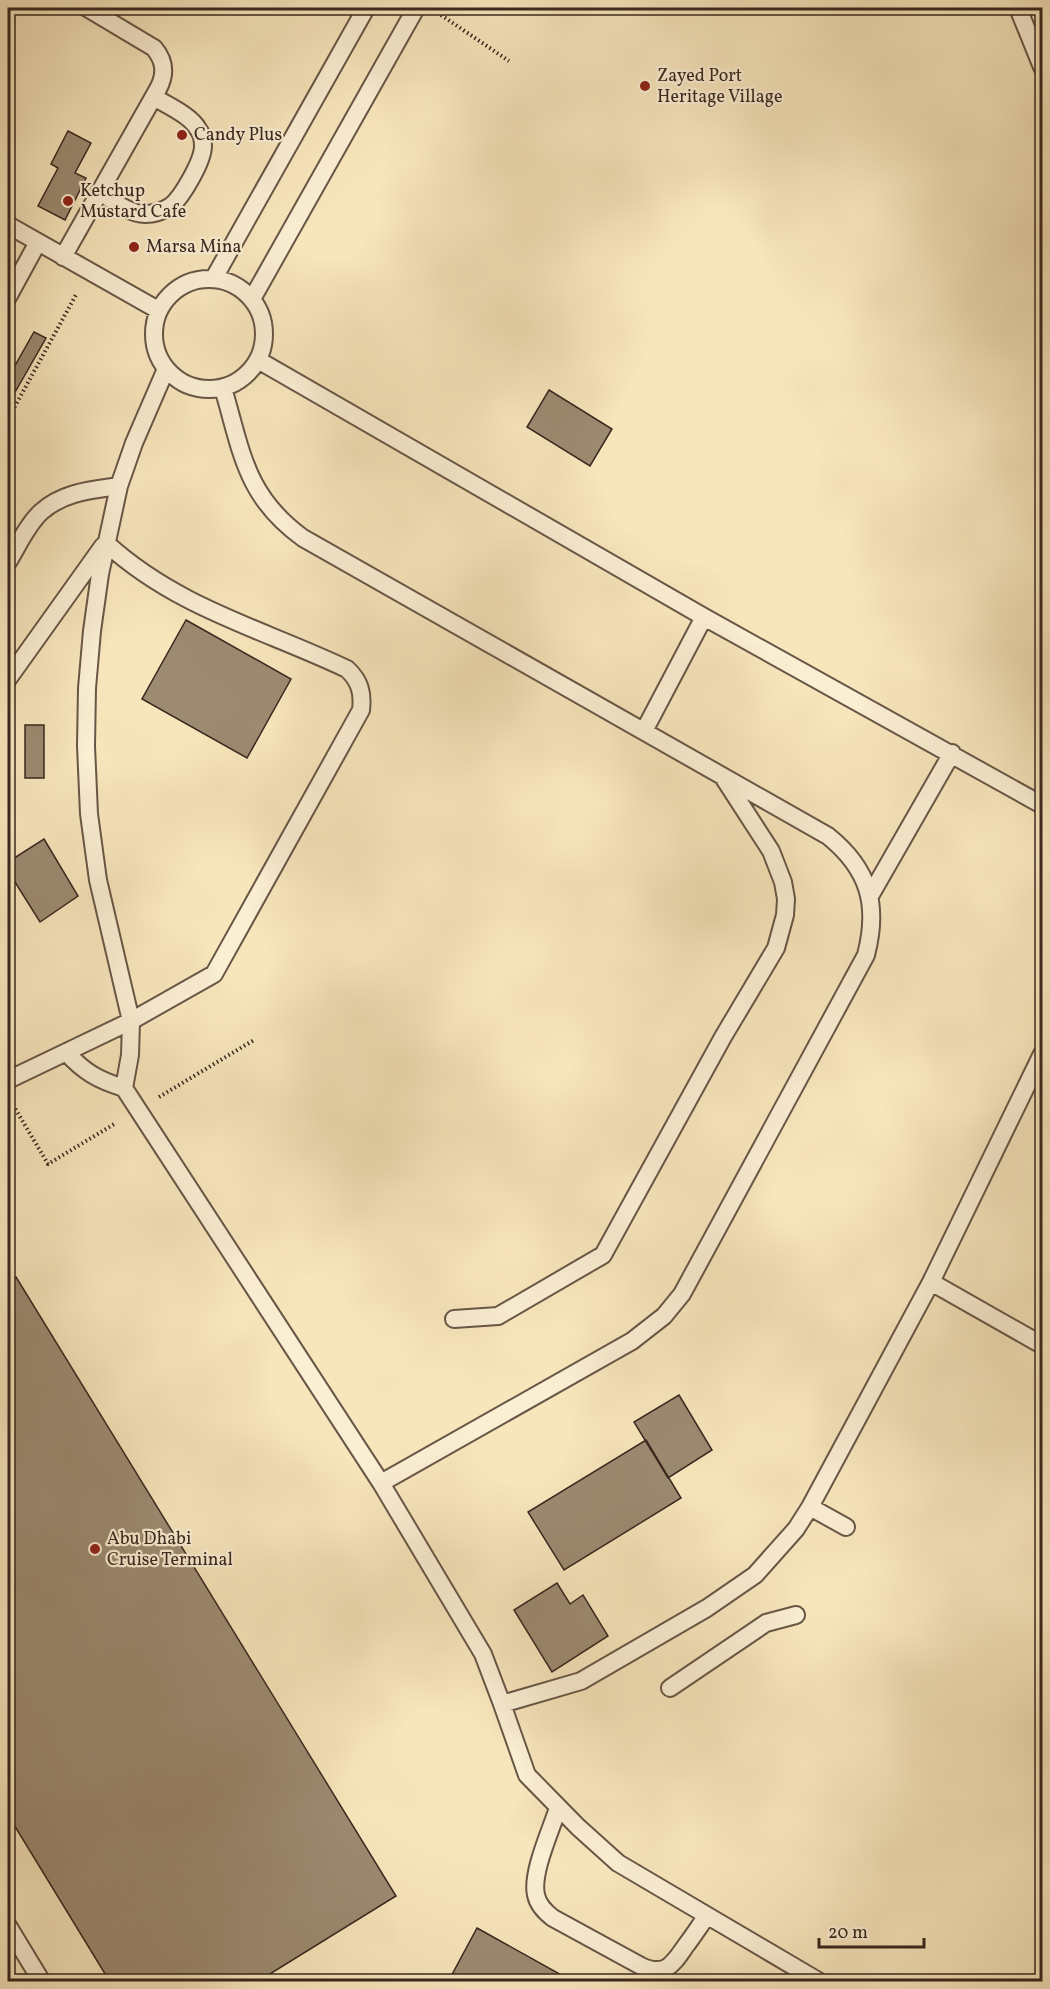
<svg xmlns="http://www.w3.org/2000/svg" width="1050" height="1989" viewBox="0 0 1050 1989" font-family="Vollkorn,serif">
<rect width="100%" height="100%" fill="#f7e5bc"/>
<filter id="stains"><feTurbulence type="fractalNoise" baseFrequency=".00333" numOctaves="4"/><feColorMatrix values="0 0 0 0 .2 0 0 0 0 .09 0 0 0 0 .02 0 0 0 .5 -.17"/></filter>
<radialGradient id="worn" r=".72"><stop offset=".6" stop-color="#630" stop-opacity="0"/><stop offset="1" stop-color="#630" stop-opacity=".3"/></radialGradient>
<path fill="#9c8a71" stroke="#39271f" stroke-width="1.5" d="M68 131 91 143 75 173 86 178 65 220 38 206 58 168 51 164Z
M34 332 46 338 14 394 8 390V378Z
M549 390 612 429 590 466 527 427Z
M186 620 291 679 247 758 142 699Z
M25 725H44V778H25Z
M44 839 78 896 40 922 8 871V862Z
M16 1277 396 1896 257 1982H110L8 1815V1282Z
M679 1395 712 1450 668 1478 634 1422Z
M646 1440 681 1498 564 1570 528 1512Z
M557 1583 570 1604 583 1595 608 1636 552 1672 514 1610Z
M477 1928 574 1982H448Z"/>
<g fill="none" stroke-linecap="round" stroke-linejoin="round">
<g stroke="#685646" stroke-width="20">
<path id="service" d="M1018 8 1042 67
M100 192C113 200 128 214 145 214 154 214 163 211 171 206 182 197 203 161 203 146 203 140 202 134 198 129 190 115 168 106 154 97
M8 225 158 310
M63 257 158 89C166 74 165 61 154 48L87 8
M214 278 366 8
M154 334a55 55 0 1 1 110 0a55 55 0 1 1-110 0Z
M8 297 38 242
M252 299 416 8
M258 360 704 617 1042 805
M223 388C242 452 245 496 303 538L828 836C869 869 879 905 866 955L682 1294 664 1316 632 1341 381 1483
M8 562C18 546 27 525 41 512 63 492 91 490 119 486
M8 679 103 546
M644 731 704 617
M870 896 952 753
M66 1052C84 1072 98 1080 124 1088L381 1483 483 1654 502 1704 581 1681 707 1608 755 1575 796 1529 810 1507 931 1282 1042 1054
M8 1080 131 1021 214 974 361 710C363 693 360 681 347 669 263 629 177 608 106 543
M124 1088 130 1055 131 1021 98 880 89 814 86 746 87 688 92 631 100 574 119 486 134 443 166 369
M931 1282 1042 1345
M454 1319 498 1316 603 1255 723 1037 776 948 785 915 786 899 783 882 771 851 723 777
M810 1507 846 1527
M670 1688 766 1623 796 1615
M502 1704 527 1775 578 1827 618 1863 820 1982
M558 1808C551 1830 531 1873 536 1895 538 1905 545 1912 553 1918L641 1966C667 1978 674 1962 687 1944 694 1935 700 1925 707 1916
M8 1926 42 1982"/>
</g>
<path stroke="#39271f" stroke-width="4" stroke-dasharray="1.5 3" stroke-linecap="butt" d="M441 15 509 61
M8 419 77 293
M159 1097 254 1040
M13 1105 48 1164 116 1123"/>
<use href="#service" stroke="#faeed3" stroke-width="16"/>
</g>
<g fill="#8f2418" stroke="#faeed3" stroke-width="2">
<circle cx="645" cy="86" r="6"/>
<circle cx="182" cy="135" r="6"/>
<circle cx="68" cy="201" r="6"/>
<circle cx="134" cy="247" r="6"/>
<circle cx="95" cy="1549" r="6"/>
</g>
<g text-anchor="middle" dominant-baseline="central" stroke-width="4.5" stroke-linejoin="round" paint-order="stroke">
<g font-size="18" fill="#39271f" stroke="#faeed3" text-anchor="start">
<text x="657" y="76">Zayed Port<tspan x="657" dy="21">Heritage Village</tspan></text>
<text x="194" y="135">Candy Plus</text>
<text x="80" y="191">Ketchup<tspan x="80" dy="21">Mustard Cafe</tspan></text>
<text x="146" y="247">Marsa Mina</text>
<text x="107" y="1539">Abu Dhabi<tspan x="107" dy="21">Cruise Terminal</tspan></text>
</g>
</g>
<rect width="1050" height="1989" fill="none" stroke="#f7e5bc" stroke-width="30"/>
<rect x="9" y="9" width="1032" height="1971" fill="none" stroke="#39271f" stroke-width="3"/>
<rect x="15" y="15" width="1020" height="1959" fill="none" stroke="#39271f" stroke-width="1.5"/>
<path d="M819 1938v9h105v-9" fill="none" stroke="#39271f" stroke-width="3"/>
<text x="828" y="1938" font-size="18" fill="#39271f" stroke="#faeed3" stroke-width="4.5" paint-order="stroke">20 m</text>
<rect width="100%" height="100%" filter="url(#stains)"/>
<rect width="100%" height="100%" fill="url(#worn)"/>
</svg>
